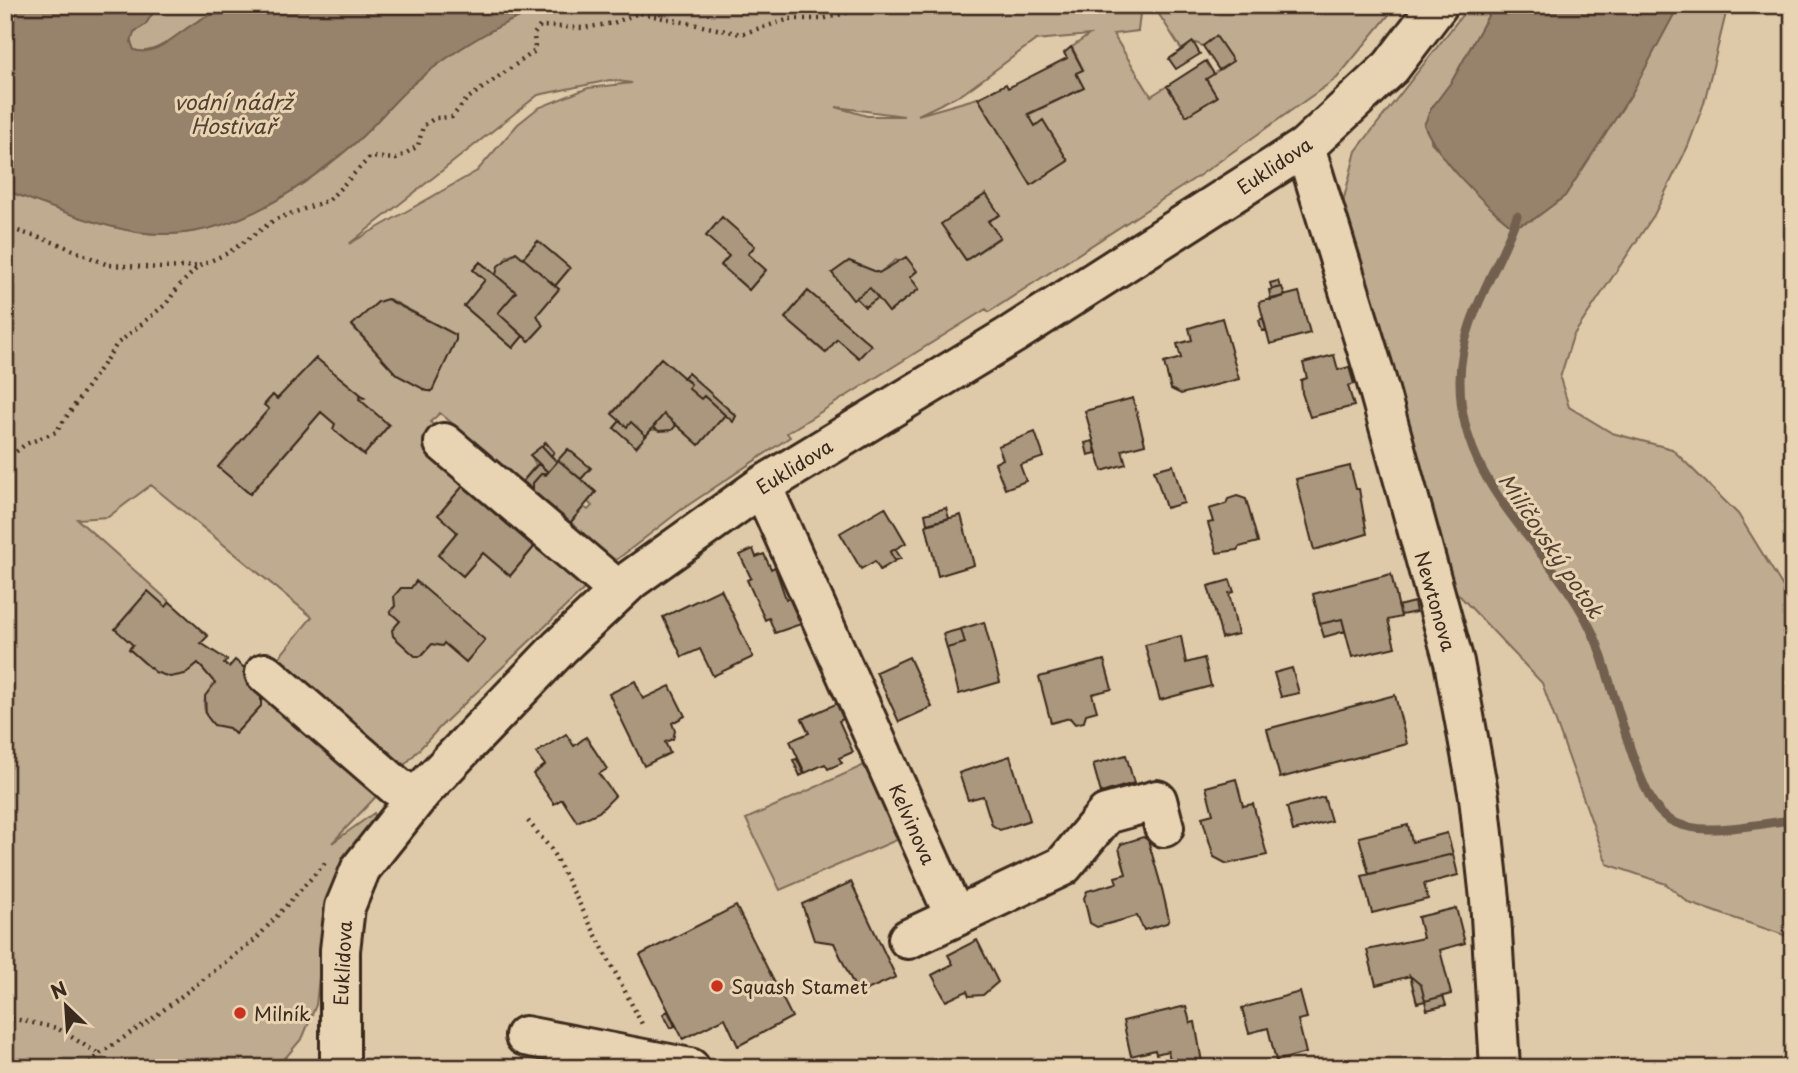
<svg xmlns="http://www.w3.org/2000/svg" width="1798" height="1073" viewBox="0 0 1798 1073" font-family="'Playpen Sans',sans-serif">
<rect width="100%" height="100%" fill="#dec9a9"/>
<filter id="ink" filterUnits="userSpaceOnUse"><feTurbulence type="fractalNoise" baseFrequency=".0143" numOctaves="2"/><feDisplacementMap in="SourceGraphic" scale="14" xChannelSelector="R" yChannelSelector="G"/><feConvolveMatrix kernelMatrix="1 2 1 2 8 2 1 2 1" color-interpolation-filters="sRGB"/></filter>
<g filter="url(#ink)">
<path fill="#bfab90" stroke="#7d6a57" stroke-width="2" fill-rule="evenodd" d="M158 5H241L236 13C227 14 217 13 209 16 186 23 159 59 134 50L131 42 134 32 145 25Z
M552 5H1141L1138 31 1113 34 1151 96 1167 86 1186 116 1217 97 1206 79 1232 61 1216 37 1203 46 1193 42 1182 50 1153 5H1397L1337 78 1200 175 989 312 986 309 787 433 790 437 681 510 615 561 570 523 584 507 588 510 592 506 588 502 596 492 581 479 590 468 568 449 557 462 551 455 554 452 546 442 531 455 536 465 522 482 440 413 430 422 604 570 442 725 398 772 271 667 312 617 151 485 108 517 77 519 170 602 129 649C154 672 168 689 198 663L215 683C203 696 199 708 212 723L229 728 235 734 261 706V682L384 788 332 843 374 813 377 820 326 911 316 1005 303 1037 287 1056 271 1068H5V190C48 206 91 224 137 232 221 245 294 195 355 143 378 123 395 98 419 79 460 46 502 20 552 5ZM1089 35 1072 47 1083 69 1076 73 1083 88 1028 115 1035 126 1043 121 1068 161 1032 184 978 98 918 115 964 93 1036 40ZM610 80 632 83 588 88 538 108 518 124 477 171 349 244 538 95ZM836 107 904 116H867ZM999 214 988 222 1000 238 966 260 942 224ZM538 241 570 268 555 286 559 289 537 315 543 326 530 341 523 336 513 348 464 306 485 280 473 270 480 262 496 275 507 256 516 252 523 258ZM748 254 766 270 749 290 721 266 729 256ZM906 257 917 271 910 277 919 289 889 312 878 298 865 307 856 298 853 300 833 274 849 261 879 273 896 260 899 262ZM808 291 871 345 837 339 825 353 785 318ZM389 299 456 335 431 392 397 375 352 326 378 302ZM316 358 365 398 359 399 389 425 364 455 333 429 335 424 321 412 250 494 218 467 269 409 265 404 272 395 277 399ZM661 358 683 378 688 374 736 416 733 421 725 415 699 444 676 425 672 430C654 431 634 428 614 428L620 421 612 413ZM463 486 534 547 510 576 483 553 463 576 438 555 457 532 438 515ZM416 582 485 640 466 662 444 643 441 646 432 644 421 656H415L393 636V630L400 621 390 612 395 606V596L401 588H411Z
M1470 5H1494L1452 81 1431 109V142L1496 213 1513 227 1601 142 1679 5H1728L1704 103 1688 146 1654 215 1573 336 1560 378 1569 407 1612 433 1672 449 1738 514 1793 603V938L1689 903 1666 884 1607 864 1542 683 1442 577 1342 206 1356 151Z
M873 761 906 836 780 890 746 819Z"/>
<path fill="#97836c" stroke="#725f4d" stroke-width="2" d="M5 5H158L145 25 134 32 131 42 134 50C159 59 186 23 208 16 217 13 227 14 236 13L241 5H552C502 20 460 46 419 79 395 98 378 123 355 143 294 195 221 245 137 232 91 224 48 206 5 190Z
M1494 5H1679L1631 95 1565 196 1534 219 1513 227C1483 203 1439 160 1424 125L1431 109 1452 81Z"/>
<g fill="none" stroke-linecap="round" stroke-linejoin="round">
<path stroke="#725f4d" stroke-width="9" d="M1517 216C1498 271 1460 321 1460 380 1459 494 1559 548 1597 643 1612 682 1636 787 1660 812 1689 843 1755 823 1793 820"/>
</g>
<path fill="#aa977e" stroke="#3b2a1e" stroke-width="2" d="M1216 36 1233 61 1219 70 1203 46Z
M1193 42 1200 54 1176 69 1169 59Z
M1071 47 1083 70 1076 73 1084 88 1028 114 1035 126 1043 120 1068 161 1031 185 978 98 1006 84 1008 88 1067 58 1064 53Z
M1206 61 1214 74 1206 79 1217 97 1186 116 1167 86Z
M986 194 1000 215 988 221 1000 237 966 260 941 224Z
M722 217 755 246 748 254 766 270 749 290 721 265 729 256 706 236Z
M538 241 570 268 555 286 523 258Z
M516 252 559 289 537 315 543 326 529 341 498 313 516 292 496 275 498 266Z
M906 257 917 271 910 277 919 289 889 312 870 288 853 300 832 273 849 261 879 273Z
M480 262 516 292 498 313 523 336 513 348 464 306 485 280 473 270Z
M1278 281 1280 287 1272 289 1270 283Z
M1282 287 1285 296 1271 300 1269 290Z
M870 288 878 298 865 307 856 298Z
M808 291 871 345 859 358 837 339 826 353 785 318Z
M1299 292 1310 333 1270 344 1259 302Z
M387 299 456 335V340L432 391H427L397 375 352 325 378 302Z
M1222 318 1239 379 1181 394 1171 389 1164 363 1181 358 1177 344 1192 340 1189 328Z
M1263 318 1266 330 1262 331 1259 320Z
M1334 355 1338 370 1349 367 1354 384 1348 386 1354 406 1310 417 1302 393 1301 380 1307 378 1303 363Z
M316 358 365 398 360 396 359 399 389 425 364 455 333 429 335 424 321 412 250 494 218 467 269 409 264 405 273 395 277 399Z
M661 358 691 384 688 388 701 399 704 396 725 415 699 445 664 414 646 436 631 422 627 427 612 414Z
M688 373 736 416 733 422 704 396 701 399 688 388 691 384 683 378Z
M1133 398 1145 444 1122 450 1126 464 1102 471 1085 411Z
M664 414 676 425 672 430 659 431 653 427Z
M620 421 627 427 631 422 646 436 636 447 614 428Z
M1035 432 1044 457 1020 465 1026 481 1005 489 995 463 1003 459 998 446Z
M1093 441 1096 453 1088 455 1085 443Z
M545 442 554 452 551 456 542 446Z
M542 446 557 462 548 472 530 455Z
M568 449 591 468 581 479 558 460Z
M558 460 596 492 570 523 533 491V483L541 474 546 475Z
M538 464 548 472 541 474 533 483V490L523 481Z
M1173 465 1184 503 1166 508 1154 470Z
M1350 466 1356 489H1359L1367 534 1314 550 1296 479Z
M463 486 534 547 510 576 483 553 463 576 438 555 457 532 438 515Z
M1237 496 1246 499 1258 542 1239 547 1237 550 1217 553 1208 523 1213 522 1209 509 1226 504 1228 499Z
M885 507 906 543 890 552 895 561 880 570 875 561 861 569 840 533Z
M946 508 949 518 927 524 925 514Z
M961 515 974 565 938 576 926 525Z
M753 549 756 557 764 554 771 569 775 567 786 599 789 598 801 624 775 633 769 618 765 620 747 580 751 578 740 555Z
M895 549 901 558 895 561 890 552Z
M1391 574 1401 617 1388 620 1395 647 1352 657 1342 619 1320 624 1313 594Z
M1230 580 1234 592 1229 593 1238 634 1222 638 1208 586Z
M416 581 485 640 466 662 444 643 442 646 432 644 421 656H415L393 636 392 630 400 621 390 612 395 606 394 596 401 588H411Z
M721 589 753 657 713 676 700 649 682 657 663 617Z
M148 591 166 607 170 602 208 636 201 643 227 660 224 664 229 667 235 660 261 682V706L235 734 229 728 214 725 206 715 205 696 215 683 198 663 185 674 170 677 155 672 129 649 133 645 115 629Z
M1414 602 1416 612 1401 615 1398 606Z
M1342 619 1345 631 1324 637 1320 624Z
M984 622 1000 682 959 694 947 648 965 643 961 629Z
M961 629 965 643 947 648 943 634Z
M1181 636 1186 663 1204 658 1211 686 1160 700 1145 645Z
M909 657 932 707 899 722 876 672Z
M1104 660 1112 689 1092 694 1097 711 1086 714 1084 722 1075 724 1070 718 1051 723 1039 677Z
M1292 668 1299 693 1281 697 1274 673Z
M635 681 643 699 670 686 685 716 672 723 675 731 673 739 665 742 670 753 644 766 609 694Z
M1395 695 1407 744 1280 778 1267 729Z
M838 703 845 718 839 721 853 752 839 758 842 763 828 769 825 764 805 773 790 741 809 733 802 719Z
M566 734 574 746 586 737 607 769 599 774 615 796 599 812 577 822 562 799 554 804 533 774 545 765 536 753Z
M1126 755 1134 783 1101 793 1093 764Z
M1010 756 1030 820 1000 830 992 825 983 796 968 800 959 773Z
M797 759 804 774 800 776 793 760Z
M1236 779 1243 806 1253 804 1267 855 1227 864 1214 857 1202 817 1213 814 1206 787Z
M1324 797 1331 821 1293 831 1287 807Z
M1408 825 1412 842 1447 833 1453 854 1369 874 1359 837Z
M1143 837 1148 840 1162 889 1169 919 1167 923 1144 930 1137 916 1097 927 1090 923 1084 898 1087 891 1117 883 1115 877 1126 874 1119 848 1121 844Z
M1453 854 1458 875 1424 884 1428 899 1372 913 1362 876Z
M851 882 896 977 858 994 834 943 814 940 802 904Z
M736 906 792 1017 738 1046 725 1018 683 1039 640 955Z
M1456 908 1465 943 1440 950 1451 994 1425 1001 1421 985 1410 976 1376 985 1367 950 1423 938 1418 917Z
M977 940 998 982 983 995 969 996 967 991 946 1001 932 975 953 964 948 955Z
M1410 976 1421 985 1425 1001 1417 1003Z
M1300 992 1307 1018 1298 1020 1306 1053 1276 1061 1268 1028 1249 1033 1242 1008Z
M1443 996 1446 1005 1427 1010 1425 1001Z
M1186 1006 1190 1023 1195 1022 1203 1068H1172L1168 1051 1156 1054 1155 1050 1131 1056 1123 1021Z
M668 1011 675 1026 671 1028 663 1014Z"/>
<g fill="none" stroke-linecap="round" stroke-linejoin="round">
<g stroke="#3b2a1e" stroke-width="44">
<path id="minor" d="M1305 147 1374 372 1454 662 1479 797 1490 899 1500 1068
M444 443 619 591
M762 486 955 917 1063 866 1106 814 1157 800 1164 827
M265 673 396 786 416 798
M908 939 955 917
M525 1036 690 1068
M340 1068V950L345 907 361 868 423 790 560 647 632 579 762 486 1013 334 1305 147 1391 67 1438 5"/>
</g>
<path stroke="#3b2a1e" stroke-width="4.5" stroke-dasharray="2 5" stroke-linecap="butt" d="M5 227 59 244 108 265 162 268 199 266
M5 441 9 454 5 453
M5 460 26 444 56 432 117 344 166 304 179 286 199 266 228 253 276 219 329 200 370 157 396 159 418 146 423 126 435 118 452 117 467 99 535 51 534 34 540 26 584 28 613 23 639 13 741 34 790 19H822L877 5
M528 821 551 849 642 1024
M5 1017 57 1028 99 1054
M85 1068 99 1054 149 1021 256 939 325 863"/>
<use href="#minor" stroke="#e8d3b2" stroke-width="38"/>
</g>
</g>
<g fill="#c8321e" stroke="#e8d3b2" stroke-width="2.5">
<circle cx="717" cy="986" r="7"/>
<circle cx="240" cy="1013" r="7"/>
</g>
<g text-anchor="middle" dominant-baseline="central" stroke-width="6" stroke-linejoin="round" paint-order="stroke">
<g font-size="19" fill="#3b2a1e" stroke="#e8d3b2">
<text transform="translate(1274 165) rotate(-34)">Euklidova</text>
<text transform="translate(794 466) rotate(-32)">Euklidova</text>
<text transform="translate(1436 601) rotate(74)">Newtonova</text>
<text transform="translate(913 824) rotate(66)">Kelvinova</text>
<text transform="translate(342 963) rotate(-87)">Euklidova</text>
</g>
<g font-size="19" fill="#3b2a1e" stroke="#e8d3b2" text-anchor="start">
<text x="731" y="986">Squash Stamet</text>
<text x="254" y="1013">Milník</text>
</g>
<g font-size="21" font-style="italic" fill="#524032" stroke="#e8d3b2">
<text x="233" y="101">vodní nádrž<tspan x="233" dy="24">Hostivař</tspan></text>
<text transform="translate(1552 545) rotate(56)">Milíčovský potok</text>
</g>
</g>
<rect width="1798" height="1073" fill="none" stroke="#e8d3b2" stroke-width="28"/>
<rect x="14" y="14" width="1770" height="1045" fill="none" stroke="#3b2a1e" stroke-width="2.5" filter="url(#ink)"/>
<g transform="translate(66 1006) rotate(335)" stroke="#e8d3b2" stroke-width="5" paint-order="stroke">
<path d="M0-5L12 26L0 18L-12 26Z" fill="#3b2a1e"/>
<text y="-10" font-size="19" font-weight="bold" text-anchor="middle" fill="#3b2a1e">N</text>
</g>
</svg>
